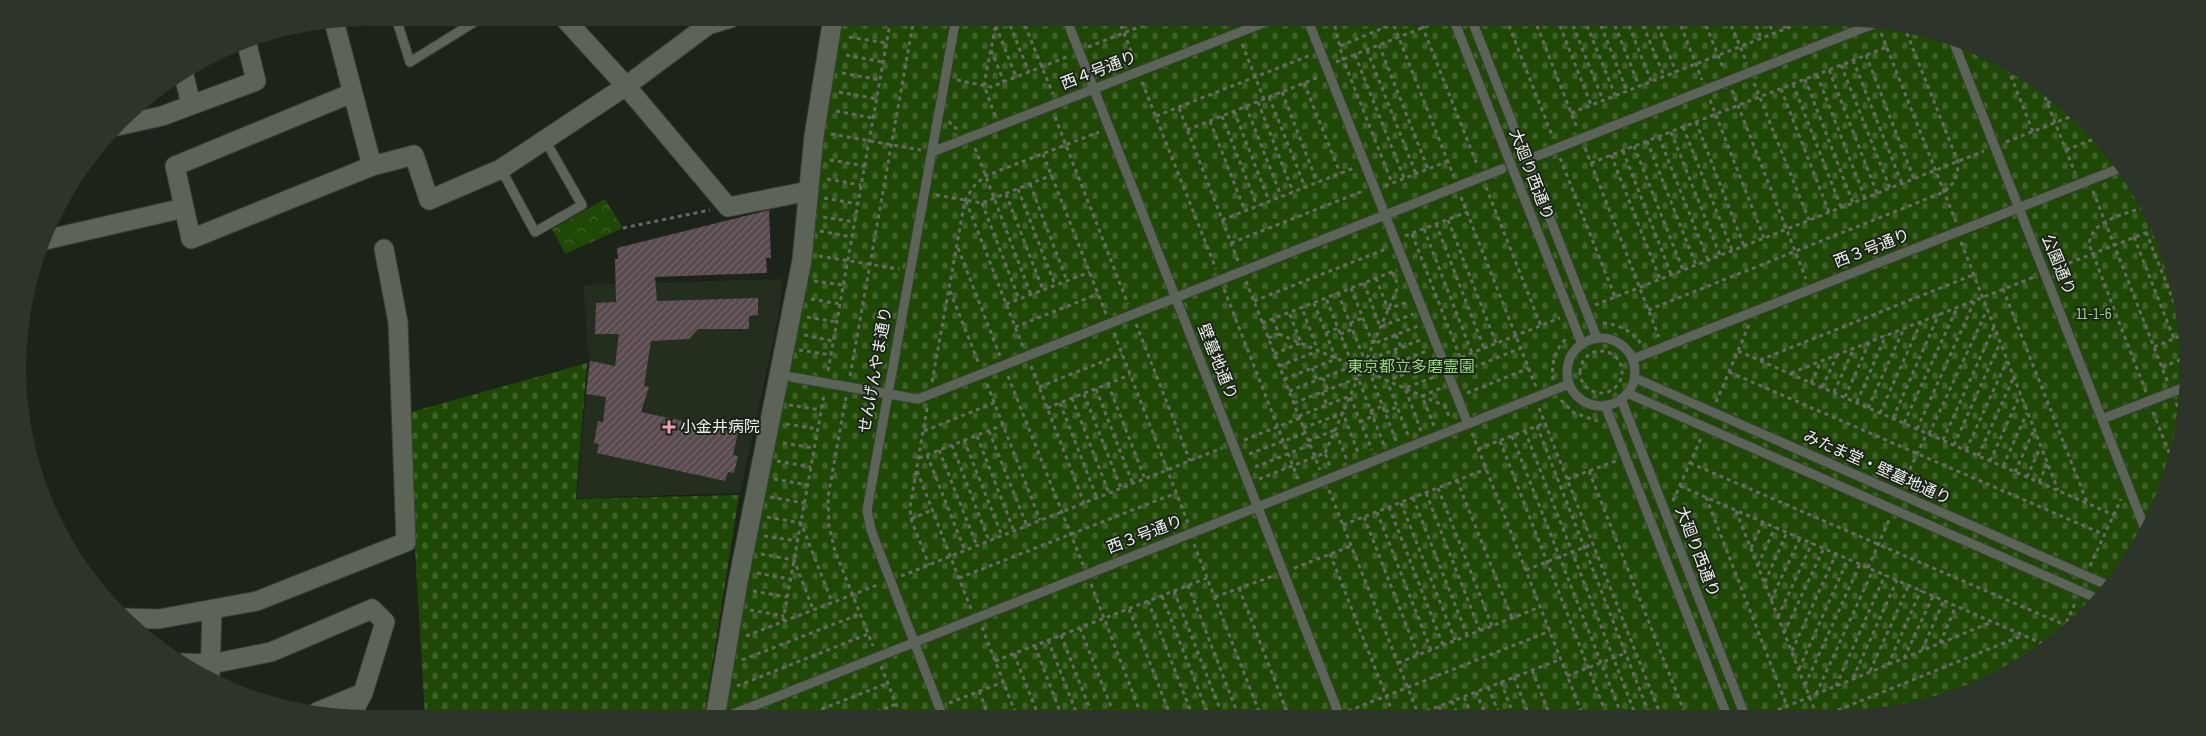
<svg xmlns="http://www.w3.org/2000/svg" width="2206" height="736" viewBox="0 0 2206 736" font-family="'Sofia Sans Condensed','Noto Sans JP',sans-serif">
<defs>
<pattern id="cemetery-stones" width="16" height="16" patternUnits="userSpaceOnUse" patternTransform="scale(1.25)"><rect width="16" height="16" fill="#1f4705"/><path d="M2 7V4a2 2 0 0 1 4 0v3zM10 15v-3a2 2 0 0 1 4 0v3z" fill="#40622a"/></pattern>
<pattern id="park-crowns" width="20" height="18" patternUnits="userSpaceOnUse" patternTransform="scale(1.25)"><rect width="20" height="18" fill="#1f4705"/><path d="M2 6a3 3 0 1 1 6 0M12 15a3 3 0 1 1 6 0" fill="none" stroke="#40622a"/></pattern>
<pattern id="building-hatch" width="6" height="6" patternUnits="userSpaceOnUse" patternTransform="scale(1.25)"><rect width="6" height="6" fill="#594a4f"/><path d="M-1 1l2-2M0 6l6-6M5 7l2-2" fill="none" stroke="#716568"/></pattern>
</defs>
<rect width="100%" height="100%" fill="#1c2319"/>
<path fill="#232e1f" d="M783 279 778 319 740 493 577 498 589 360 583 285Z"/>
<path fill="url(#cemetery-stones)" d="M840 18H1838L1928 29 1993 54 2051 90 2101 137 2141 192 2170 255 2185 322 2188 391 2177 458 2141 543 2069 631 1993 682 1883 716 724 718 746 578 811 249 819 190 820 138Z
M587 363 576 499 739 495 704 718H425L407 413Z"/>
<path fill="url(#park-crowns)" d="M605 199 623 228 565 254 552 229Z"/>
<path fill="url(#building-hatch)" d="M769 210 771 258H766L767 273 655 277 657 301 758 298V315L749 316V329H698L689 339 651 341 644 386 649 387 641 412 738 433 733 455 738 456 734 473 728 472 725 481 597 453 599 444 594 443 598 421 603 422 606 397 586 394 590 361 615 366 619 334H595L596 303 616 302 615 259H618L617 248Z"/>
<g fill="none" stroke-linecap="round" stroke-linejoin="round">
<g stroke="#393f38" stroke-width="11">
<path id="service" d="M396 18 410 62 481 18
M1066 18 1340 717
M1307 18 1468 424
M1453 18 1582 344
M1471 18 1597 338
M1952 38 2146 531
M932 152 1276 18
M1537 156 1876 23
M501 169 535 232 582 205 545 140
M1567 372a34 34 0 1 1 68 0a34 34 0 1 1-68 0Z
M1633 359 2123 167
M791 377 918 399 1502 169
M1635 378 2107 585
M1627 393 2096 598
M1621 399 1745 716
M1605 405 1727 716
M2102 419 2188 386
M733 714 1569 384
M943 717 871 530 867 510 956 18"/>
</g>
<g stroke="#393f38" stroke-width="21">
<path id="minor" d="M564 18 626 86 728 207 809 191
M334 21 372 166
M184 75 191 105
M352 93 175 166 191 239 372 166 414 155 429 200 501 169 626 86 708 25 731 18
M117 126 162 116 256 81 246 40
M45 240 184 208
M123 618 159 619 257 601 406 542 398 322 384 249
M182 663 211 664 271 652 372 609 385 622 363 693 351 716
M210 675 212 611
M317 712 363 693
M715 718 738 582 802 260 814 136 833 18"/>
</g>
<path stroke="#656b62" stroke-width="3" stroke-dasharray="4 4" stroke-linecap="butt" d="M852 18 890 25
M1007 18 1029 72
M1022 18 1053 94
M1118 18 1135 61
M1333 18 1343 59 1392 183
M1391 18 1454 177
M1419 18 1478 167
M1506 18 1553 138
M1534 18 1577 128
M1557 18 1591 105
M1570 18 1603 100
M1584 18 1615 95
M1598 18 1627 91
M1612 18 1639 86
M1626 18 1651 81
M1640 18 1664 76
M1655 18 1676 72
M1678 18 1702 80
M1703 18 1724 70
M1728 18 1747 63
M1753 18 1761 38
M1767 18 1773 33
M1781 18 1785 28
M851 25 852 18
M1335 25 1354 18
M996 26 1016 77
M1881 33 1956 222
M849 37 887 43
M1242 44 1264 99
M1379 45 1428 169
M1340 46 1393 24
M1088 47 1162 18
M991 50 1004 82
M1367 50 1416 174
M846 55 883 62
M1355 55 1404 178
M1866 55 1914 179
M1853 60 1902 184
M2005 61 2033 132
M1336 62 1442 20
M1841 65 1890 188
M1829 70 1877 193
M842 73 880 80
M1817 75 1865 198
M1805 79 1853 203
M957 80 991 87 1069 56
M1142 82 1216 269
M2039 82 2075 173
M1304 83 1340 173
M1754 83 1809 220
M1793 84 1841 207
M1781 89 1829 212
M1732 90 1806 279
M2043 91 2049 88
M839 92 877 99
M1282 92 1317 182
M1269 97 1305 187
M1710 100 1764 238
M1258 102 1293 192
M2047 103 2060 98
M1246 106 1281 196
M1179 108 1238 261
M836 111 873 118
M1234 111 1269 201
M1571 113 1813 18
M995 116 984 85 997 18
M1156 116 1311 55
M1222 116 1257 206
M1055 117 1128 304
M949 121 953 127 959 129
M1210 121 1245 211
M1696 122 1744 246
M1683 127 1732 250
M1187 130 1319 77
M1671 132 1720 255
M831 134 921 150
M1659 137 1708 260
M1647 141 1696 265
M2006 142 2077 114
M1634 146 1683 270
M975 148 1031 295
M1585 148 1659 337
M2066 150 2101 136
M1623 151 1671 274
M1043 154 1106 314
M1611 155 1660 279
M1560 158 1615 297
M830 160 865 166
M1591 163 1887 47
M827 179 861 185
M1030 184 1067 281
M1385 186 1448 161
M1486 187 1541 326
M1018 189 1055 285
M2093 191 2168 383
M1006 194 1043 290
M936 195 982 203 1052 175
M1461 197 1536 387
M824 198 858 204
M966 201 1023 347
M982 203 1019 299
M823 217 855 222
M1222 220 1354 168
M1448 220 1496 343
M1436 224 1484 348
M623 228 710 210
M1424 229 1472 353
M820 231 852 237
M2146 232 2186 332
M1412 234 1460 357
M1405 236 1467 212
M2134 237 2174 339
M1961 242 2058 490
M1231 243 1363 191
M958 248 1000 356
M2167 249 2170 257
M819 256 899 269
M2054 269 2158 228
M1392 272 1399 287
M1376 278 1388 309 1408 302
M814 281 843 285
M1246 281 1320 470
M1364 283 1380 327 1413 314
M1351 288 1373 344 1418 326
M1224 289 1298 479
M2003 289 2087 502
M950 291 979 364
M1338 293 1365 361 1423 339
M811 299 840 304
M1254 301 1386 249
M1006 304 1090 272
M1595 305 1984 151
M1648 310 1944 192C1955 183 1958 176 1958 162L1904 26
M807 317 837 322
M1262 323 1397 270
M1350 323 1363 318
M1603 323C1619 324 1633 332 1642 345
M1136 324 1190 461
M1015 327 1098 294
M1114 333 1188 523
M1326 333 1338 328
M1279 334 1354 366
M1340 334 1353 329
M804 335 833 341
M1396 335 1401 347
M1268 338 1279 334 1273 319
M2154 347 2186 334
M799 350 831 355
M1395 350 1400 362
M1738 351 2114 515
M1580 372a21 21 0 1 1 42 0a21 21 0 1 1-42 0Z
M1274 354 1301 343 1289 312
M1406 360 1411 372
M1454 360 1560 318
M1760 360 1973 275
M1364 364 1356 367 1359 375 1367 372 1365 363 1398 287
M1031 366 1084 503
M1279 366 1318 351 1302 308
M2162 367 2187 357
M1312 368 1317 380
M828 371 891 18
M1729 372 2105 535
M1370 373 1445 406
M1459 373 1521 348
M1791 373 2034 277
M850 376 914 18
M1008 376 1083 565
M1323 378 1328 390
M1284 379 1336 359 1314 303
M1553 380C1551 364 1555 349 1567 338
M932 382 965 200 974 186 985 176 1099 132
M1811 383 1821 361
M987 384 1040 520
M1108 384 1145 479
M1039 387 1122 354
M1822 387 1838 354
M1096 389 1133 484
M1289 391 1353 366 1326 298
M1322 392 1327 405
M1834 392 1854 348
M2146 392 2089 244C2092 219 2127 214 2147 206
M1467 393 1529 368
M1084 394 1121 488
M846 397 828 497 829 526 835 551 873 646
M1845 397 1869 343
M1072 398 1109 493
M1561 400 1574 413 1598 421
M1716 402 1749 325
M1857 402 1886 335
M1060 403 1097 498
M1294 403 1358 378 1384 445
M2176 403 2183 421
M789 405 821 410
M1446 405 1445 406 1450 419
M927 408 910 507 911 519 929 565
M1047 408 1130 375
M1539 408 1661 716
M1868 408 1904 328
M1370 411 1383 406
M1385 412 1397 407
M2153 412 2174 465
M1880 413 1921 322
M1299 416 1350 396 1372 450
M1893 418 1939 314
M1360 422 1373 416
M1904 423 1957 308
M786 424 818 429
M1434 426 1422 396 1442 388
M1537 426 1650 716
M1303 428 1343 413 1359 455
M1917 429 1975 300
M924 431 994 403
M989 431 1027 526
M1421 431 1405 388 1437 376
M1525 431 1636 716
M1472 433 1583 716
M1929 434 1987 310
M1408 435 1387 381 1432 363
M977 436 1014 531
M1512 436 1622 716
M964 440 1002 536
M1244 440 1300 418
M1943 440 1994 327
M1308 441 1335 430 1347 460
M1396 441 1370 373 1427 351
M1500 441 1607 716
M783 443 814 448
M952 445 989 541
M1954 445 2000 343
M1478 449 1545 423
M939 450 977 546
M1966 450 2007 361
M1325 453 1358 378
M1249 454 1305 433
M927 455 965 551
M1978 456 2013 379
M919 458 1003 425
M777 461 811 467
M1990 461 2020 395
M1690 463 2065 625
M2003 466 2027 413
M1255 467 1310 445
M917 471 971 609
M1589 471 1686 716
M2015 472 2034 430
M2027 477 2040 448
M774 479 808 485
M1259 479 1325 453 1330 466
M1567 479 1616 461
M1457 480 1512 618
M2039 482 2047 464
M1903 484 1927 433
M1680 486 2048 646
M1438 488 1492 626
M1329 490 1419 716
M1426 493 1480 631
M770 497 804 503
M1706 497 1787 706
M1413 498 1467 635
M1673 501 1701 438
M1401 503 1455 640
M1389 507 1443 645
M1736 511 1817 716
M1377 512 1431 650
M767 517 801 523 832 602
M1364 517 1418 655
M911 519 932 510
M1343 525 1486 469
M764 536 798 541
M1194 544 1261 717
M1751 548 1763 522
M761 554 794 560 813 609
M1330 554 1394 716
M1758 565 1775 527
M2090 566 2121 499
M1294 568 1351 546
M1868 568 1889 520
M1526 570 1593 544
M757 573 790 579
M901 576 1222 448
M959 578 1176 493
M1765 582 1787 532
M1091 584 1142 717
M1188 585 1239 717
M1239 588 1289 717
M753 591 787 597
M1174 591 1223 717
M1162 596 1209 717
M1215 597 1273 576
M1771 600 1800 538
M1148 601 1193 717
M1129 609 1171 717
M750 610 784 616
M1778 617 1812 543
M783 621 824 395
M982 627 1017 717
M1080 628 1115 717
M1784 633 1824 548
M1061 635 1093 717
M746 636 880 584
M2060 637 2076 601
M1048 640 1078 717
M1940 643 1956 606
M1035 646 1062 717
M1922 650 1944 600
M1792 651 1836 554
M1014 654 1039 717
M1904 658 1933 596
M742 660 860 614
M995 661 1207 578
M1398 663 1540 607
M1888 665 1921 590
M881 666 901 717
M1799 669 1848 559
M1532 670 1550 716
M1870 671 1909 585
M1567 676 1626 653
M1514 677 1529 716
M1853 678 1897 580
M1501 682 1514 716
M1805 685 1860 564
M737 686 868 634
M1836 686 1885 575
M1488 687 1500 716
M979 691 989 717
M1476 692 1486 716
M1816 694 1873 570
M1464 697 1472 716
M1452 701 1458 716
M949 703 1003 682
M1439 706 1443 716
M1348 711 1550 631
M1419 714 1561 659
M1763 716 1992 622
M1823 716 2024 635
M918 717 929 713
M799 718 888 683
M862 718 896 704"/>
<use href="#service" stroke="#5c6458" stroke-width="9"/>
<use href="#minor" stroke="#5c6458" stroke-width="19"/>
</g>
<path fill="#ef9ab8" stroke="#1c2319" stroke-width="2" d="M666.5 419.5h5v5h5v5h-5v5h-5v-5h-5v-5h5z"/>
<g text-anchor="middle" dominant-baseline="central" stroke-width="4" stroke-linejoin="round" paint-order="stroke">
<g font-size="16" fill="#edf2eb" stroke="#1c2319">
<text transform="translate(1099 71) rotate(-21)">西４号通り</text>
<text transform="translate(1531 175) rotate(69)">大廻り西通り</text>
<text transform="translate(1872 249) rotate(-21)">西３号通り</text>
<text transform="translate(2058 265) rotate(68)">公園通り</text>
<text transform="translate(1217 362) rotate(68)">壁墓地通り</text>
<text transform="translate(876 370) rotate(-80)">せんげんやま通り</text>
<text transform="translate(1877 468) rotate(24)">みたま堂・壁墓地通り</text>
<text transform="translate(1145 535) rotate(-21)">西３号通り</text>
<text transform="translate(1697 552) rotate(69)">大廻り西通り</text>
</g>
<g font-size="16" fill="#96d978" stroke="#1c2319">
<text x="2094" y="314">11-1-6</text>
<text x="1411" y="367">東京都立多磨霊園</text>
</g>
<g font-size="16" fill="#edf2eb" stroke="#1c2319" text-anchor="start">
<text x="680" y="427">小金井病院</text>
</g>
</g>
<path d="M0 0H2206V736H0ZM368 26H1838A342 342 0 0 1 2180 368V368A342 342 0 0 1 1838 710H368A342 342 0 0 1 26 368V368A342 342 0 0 1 368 26Z" fill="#2d342a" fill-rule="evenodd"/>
</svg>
